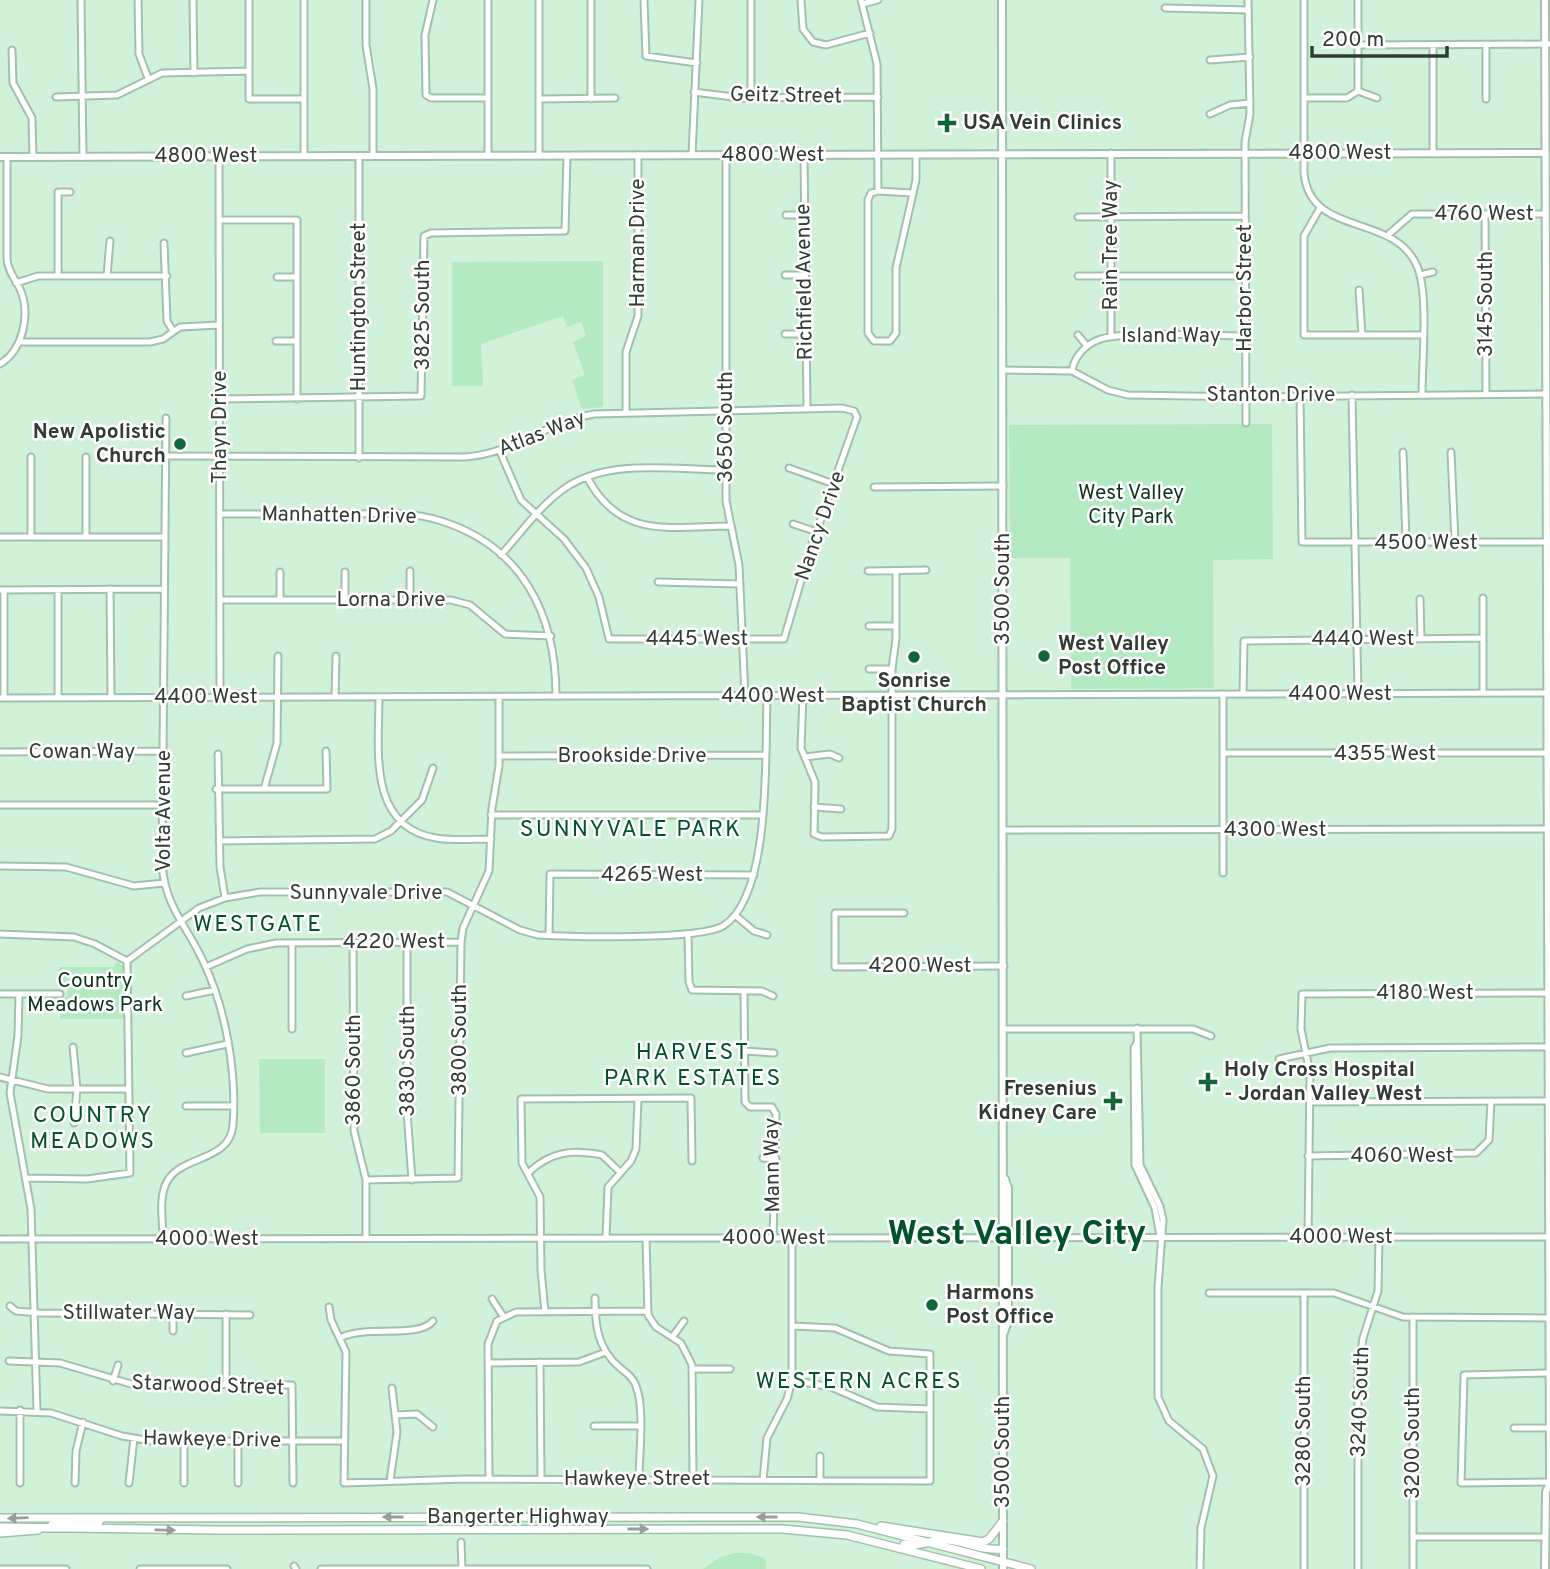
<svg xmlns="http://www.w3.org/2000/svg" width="1550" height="1569" viewBox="0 0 1550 1569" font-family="Overpass,sans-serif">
<rect width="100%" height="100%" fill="#d1f1d9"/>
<path fill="#b3eac2" d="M603 261V407L582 409 572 380 585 375 573 342 586 336 581 322 567 327 563 316 481 344 483 386H452V262Z
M1272 424 1273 559 1213 560 1214 688 1071 689 1070 558H1010L1009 425Z
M117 962 125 968 126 1019H60V1002L68 995 66 987 60 984 59 967H113Z
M259 1059H325V1133H260Z
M734 1553H749L766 1559V1569H703L719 1558Z"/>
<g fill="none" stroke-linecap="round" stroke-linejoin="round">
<g stroke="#a2c1aa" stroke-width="9">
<path id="minor" d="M81 0 83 157
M138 0 139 54 148 78
M193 0 194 73
M249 0V99H304
M366 0V45L373 89V156
M433 0 425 35 426 95 431 98H488
M488 0V156
M539 0V156
M591 0V99
M644 0 646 56 697 63
M751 0V98
M801 0 803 29 813 42 826 45 870 33
M861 0 877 64 878 191 871 193 868 200V333L874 341H890L896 333V268L916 180V155
M1304 0V173C1310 238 1394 212 1417 266 1429 294 1422 361 1422 395
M862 4 878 0
M1165 8 1248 10
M1358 45 1550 44
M1433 45V153
M1486 45V99
M12 50 13 83 32 118 33 157
M1210 60 1250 57
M1358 91V0
M694 92 741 98 878 97
M56 97 117 95 162 73 249 71
M1304 98H1347L1358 91 1377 98
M539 99 615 98
M1210 114 1230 105 1250 103
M692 155 699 0
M726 155V501L739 565 745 696
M804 155 807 408
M219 156 220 697
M304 156V0
M359 156V458
M878 191 911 193
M1320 208 1304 236V335H1422
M1485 214 1486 394
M786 215H804
M1078 217 1245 216
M219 220H297V399
M1389 234 1412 214H1546
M164 243 167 321 173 331
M785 275H804
M1420 275 1433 272
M58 276V192H70
M107 276 110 241
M1078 276H1245
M277 277H297
M16 283 38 276H167
M1359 290 1362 335
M785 334H804
M1078 335 1087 346
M1111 336V153
M276 341H297
M20 342H150L163 339 180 327 219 325
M0 364C23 350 31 314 20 289 15 278 8 272 7 259V157
M1002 370 1072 371 1108 390 1128 395 1250 397 1546 394
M1072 371C1074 357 1085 345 1098 340 1122 330 1214 336 1246 336
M1300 395 1302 542H1550
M1352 395 1358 694
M220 399 421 396 424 236 431 233 565 231 567 156
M626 413V352L638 316V155
M1246 423 1245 142 1250 114 1248 0
M1403 452 1406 542
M1451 452 1455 542
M142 456 465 457C513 454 547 422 594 414L842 408 854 411 857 417 810 550 784 639H609L599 597 586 568 564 539 521 500 500 452
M31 457V537
M86 457V537
M789 468 834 484
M587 477C619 539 668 527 729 526
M874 487 1003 486
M220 514C263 514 305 514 348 514 378 514 409 511 438 520 522 545 556 614 556 696
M793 524 817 532
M0 537H163
M501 555C520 534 538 508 561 491 605 457 673 470 725 470
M410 571V600
M868 571 926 570
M345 572V600
M658 582 740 584
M110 589 111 697
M0 590 163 589
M4 590V698
M58 590V698
M1483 598V693
M1420 599 1421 638
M220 600H451L470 605 505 634 551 636
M280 600V572
M869 626H896
M869 669H892
M1223 694V873
M1243 694 1244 641 1483 638
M803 696 801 748 815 782 814 834 822 837 889 836 892 829V669L896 638V571
M335 697 336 656
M379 697C379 748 367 827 436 838 454 841 473 839 491 839
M0 698 1547 693
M0 752 164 751
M1223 753H1549
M218 754 220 867 225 898
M500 756 764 755
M805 757 830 754 839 758
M216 789H327L326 751
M264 789 277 743 278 656
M0 805H164
M814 807 841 809
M491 815H761
M1004 830 1547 829
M219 841 375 839 391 831 422 800 433 768
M0 866 66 867 134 886 164 883
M904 913H835V967L1004 966
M736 916 754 931 767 935
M0 934 74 937 95 944 127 961
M549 935 550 874 754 875
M688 935 689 982 692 990 762 991 773 996
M353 942 354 1131 366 1180V1239
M407 942V1112L412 1180
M292 943V1029
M127 961 199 908 225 898 260 892H447L520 930 538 935C572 937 699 940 723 926 772 896 765 750 767 696
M206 967 247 949 276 943 461 942
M744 991 745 1102 750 1107H772L776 1114 773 1238
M0 994H60
M19 994 18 1036 10 1093 31 1209 37 1411
M186 996 215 990
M1137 1028 1140 1165 1160 1206 1163 1220 1158 1287V1397L1169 1421 1203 1449 1213 1476 1201 1528 1200 1569
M1004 1029H1193L1211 1036
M1137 1043 1134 1048 1135 1165 1155 1208 1160 1236
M73 1047 77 1089 74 1123
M744 1051 774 1053
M186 1053 227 1044
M1279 1059 1330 1048 1548 1047
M0 1077 48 1089H129
M1310 1102 1548 1101
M186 1106H233
M1308 1156 1476 1153 1489 1140 1491 1101
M763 1158 776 1159
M528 1173C550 1152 571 1149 602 1155L620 1172
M27 1178 87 1179 130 1173 127 961
M366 1180 458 1178 461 942 463 928 489 871 492 808 499 766V697
M1308 1237 1310 1073 1301 1029 1302 994 1548 993
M606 1238 608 1187 631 1161 636 1149 638 1099
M646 1238 648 1315 656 1327 681 1343 692 1365 693 1479
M0 1239 1550 1237
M163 1239C163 1223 159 1201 165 1186 176 1154 230 1164 233 1125 237 1073 226 1010 204 963 187 925 167 911 162 866L166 418
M1209 1293H1334L1403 1317 1550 1318
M1304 1293V1569
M595 1298C595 1324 597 1348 619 1367 626 1373 633 1377 636 1386 645 1409 639 1454 639 1479
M492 1299 503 1316
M10 1306 16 1311 40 1313 250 1315
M329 1307 331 1320 346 1352 344 1483 463 1479 930 1481V1354L889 1351 835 1328 792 1326
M545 1312 541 1270 540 1197 522 1163 521 1099 691 1098 692 1161
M226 1314V1385
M1413 1317V1569
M173 1331V1313
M673 1336 684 1321
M342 1337C367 1325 418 1339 433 1321
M9 1361 60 1363 131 1384 292 1385 293 1483
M540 1362 541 1479
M488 1363 579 1362 606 1352
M692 1369H730
M1549 1373 1464 1375 1461 1483 1550 1482
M792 1380 831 1387 877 1407 930 1409
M113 1381 118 1365
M20 1410V1483
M0 1411 51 1413 122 1436 152 1441H344
M395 1415 417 1414 433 1427
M594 1426H639
M1514 1428H1549
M238 1441V1483
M820 1456V1481
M489 1479 488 1344 497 1321 516 1312 647 1311
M763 1480 767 1438 787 1399 792 1380V1238
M390 1481 397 1432 392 1388
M75 1483 76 1451 83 1422
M129 1483 134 1438
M184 1483V1441
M1413 1537H1545
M461 1542 462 1569
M294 1566 296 1569
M0 1569H66
M140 1569H227
M321 1569H647
M1358 1569V1371L1363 1338 1378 1291 1379 1237"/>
</g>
<g stroke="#a2c1aa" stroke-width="10">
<path id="major" d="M1002 0 1003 1569
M0 157 1545 153
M1003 1335 1008 1321V1188L1005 1179
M1545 1569 1546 1492 1550 1482 1545 0"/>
</g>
<g stroke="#a2c1aa" stroke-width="10">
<path id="highway" d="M0 1518 798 1517 857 1524 1031 1569
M52 1525 99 1522
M881 1526 983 1542 989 1539 1003 1521
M0 1527 219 1530 782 1529 847 1535 981 1569
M0 1533 38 1530
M904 1544C921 1548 932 1538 948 1540 967 1542 983 1551 1003 1549"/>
</g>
<use href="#minor" stroke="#fff" stroke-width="5"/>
<use href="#major" stroke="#fff" stroke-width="6"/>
<use href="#highway" stroke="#fff" stroke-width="7"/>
</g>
<defs><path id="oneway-solid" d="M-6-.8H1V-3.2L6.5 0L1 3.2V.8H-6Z" transform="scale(1.75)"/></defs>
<g fill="#989e9a">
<use href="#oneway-solid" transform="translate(393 1517) rotate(180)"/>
<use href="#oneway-solid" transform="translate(767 1517) rotate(180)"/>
<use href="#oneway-solid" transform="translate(18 1518) rotate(178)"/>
<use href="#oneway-solid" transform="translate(638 1529)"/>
<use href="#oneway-solid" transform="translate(165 1530) rotate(1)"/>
</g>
<g fill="#116637" stroke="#fff" stroke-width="2.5">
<path d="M943.5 112.5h7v7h7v7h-7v7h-7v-7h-7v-7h7z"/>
<circle cx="180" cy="444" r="7"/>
<circle cx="1044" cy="656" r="7"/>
<circle cx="914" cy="657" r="7"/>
<path d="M1204.5 1071.5h7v7h7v7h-7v7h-7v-7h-7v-7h7z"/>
<path d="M1109.5 1090.5h7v7h7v7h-7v7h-7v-7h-7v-7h7z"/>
<circle cx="932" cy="1305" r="7"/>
</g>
<g text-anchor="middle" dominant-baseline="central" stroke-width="5" stroke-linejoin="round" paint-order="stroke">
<g font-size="21" fill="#313d34" stroke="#fff">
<text transform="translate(786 96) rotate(1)">Geitz Street</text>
<text x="1340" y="153">4800 West</text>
<text x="773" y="155">4800 West</text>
<text x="206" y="156">4800 West</text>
<text x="1484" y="214">4760 West</text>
<text transform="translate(638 243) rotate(-90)">Harman Drive</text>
<text transform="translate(1111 245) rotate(-90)">Rain Tree Way</text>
<text transform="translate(805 282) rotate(-91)">Richfield Avenue</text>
<text transform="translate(1245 288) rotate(-90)">Harbor Street</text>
<text transform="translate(1486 304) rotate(-90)">3145 South</text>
<text transform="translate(359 307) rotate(-90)">Huntington Street</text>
<text transform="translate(423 315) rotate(-90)">3825 South</text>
<text x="1171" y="336">Island Way</text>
<text x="1271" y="395">Stanton Drive</text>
<text transform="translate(220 427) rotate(-90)">Thayn Drive</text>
<text transform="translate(726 427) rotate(-90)">3650 South</text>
<text transform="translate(542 434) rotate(-21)">Atlas Way</text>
<text transform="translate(339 516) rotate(1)">Manhatten Drive</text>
<text transform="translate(821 526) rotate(-71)">Nancy Drive</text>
<text x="1426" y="543">4500 West</text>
<text transform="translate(1003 589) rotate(-90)">3500 South</text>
<text x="391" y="600">Lorna Drive</text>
<text x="697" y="639">4445 West</text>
<text x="1363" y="639">4440 West</text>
<text x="1340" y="694">4400 West</text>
<text x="773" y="696">4400 West</text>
<text x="206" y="697">4400 West</text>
<text x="82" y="752">Cowan Way</text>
<text x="1385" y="754">4355 West</text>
<text x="632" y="756">Brookside Drive</text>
<text transform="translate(164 811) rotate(-90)">Volta Avenue</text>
<text x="1275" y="830">4300 West</text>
<text x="652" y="875">4265 West</text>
<text x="366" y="893">Sunnyvale Drive</text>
<text x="394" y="942">4220 West</text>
<text x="920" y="966">4200 West</text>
<text x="1425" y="993">4180 West</text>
<text transform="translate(460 1040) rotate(-90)">3800 South</text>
<text transform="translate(408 1061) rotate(-90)">3830 South</text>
<text transform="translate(354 1070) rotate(-90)">3860 South</text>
<text x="1402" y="1156">4060 West</text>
<text transform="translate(773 1165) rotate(-91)">Mann Way</text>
<text x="1341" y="1237">4000 West</text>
<text x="774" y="1238">4000 West</text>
<text x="207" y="1239">4000 West</text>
<text x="129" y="1313">Stillwater Way</text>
<text transform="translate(208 1386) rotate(2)">Starwood Street</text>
<text transform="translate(1361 1402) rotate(-88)">3240 South</text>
<text transform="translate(1304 1431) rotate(-90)">3280 South</text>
<text transform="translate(212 1440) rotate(1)">Hawkeye Drive</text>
<text transform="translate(1413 1443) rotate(-90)">3200 South</text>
<text transform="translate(1003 1452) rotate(-90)">3500 South</text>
<text x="637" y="1479">Hawkeye Street</text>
<text x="518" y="1517">Bangerter Highway</text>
</g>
<g font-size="21" font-weight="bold" fill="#313d34" stroke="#fff" text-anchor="start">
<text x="963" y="123">USA Vein Clinics</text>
<text x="166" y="432" text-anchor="end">New Apolistic<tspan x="166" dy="24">Church</tspan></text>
<text x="1058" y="644">West Valley<tspan x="1058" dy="24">Post Office</tspan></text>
<text x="914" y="681" text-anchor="middle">Sonrise<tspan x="914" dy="24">Baptist Church</tspan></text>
<text x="1224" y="1070">Holy Cross Hospital<tspan x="1224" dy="24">- Jordan Valley West</tspan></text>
<text x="1097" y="1089" text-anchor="end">Fresenius<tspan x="1097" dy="24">Kidney Care</tspan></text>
<text x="946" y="1293">Harmons<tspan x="946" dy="24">Post Office</tspan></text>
</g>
<g font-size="21" fill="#0e341d" stroke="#fff">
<text x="1131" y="493">West Valley<tspan x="1131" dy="24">City Park</tspan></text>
<text x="95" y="981">Country<tspan x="95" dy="24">Meadows Park</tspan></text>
</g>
<g font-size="23" letter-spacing="2" fill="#00542a" stroke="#fff">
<text x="631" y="830">SUNNYVALE PARK</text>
<text x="258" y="925">WESTGATE</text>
<text x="693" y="1053">HARVEST<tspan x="693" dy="26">PARK ESTATES</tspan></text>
<text x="93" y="1116">COUNTRY<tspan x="93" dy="26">MEADOWS</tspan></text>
<text x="859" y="1382">WESTERN ACRES</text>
</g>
<g font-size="35" font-weight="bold" fill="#00542a" stroke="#fff">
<text x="1017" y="1235">West Valley City</text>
</g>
</g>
<path d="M1312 46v10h135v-10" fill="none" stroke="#313d34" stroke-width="3.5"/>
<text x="1322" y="46" font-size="21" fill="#313d34" stroke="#ffffff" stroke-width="5" paint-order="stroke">200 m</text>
</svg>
